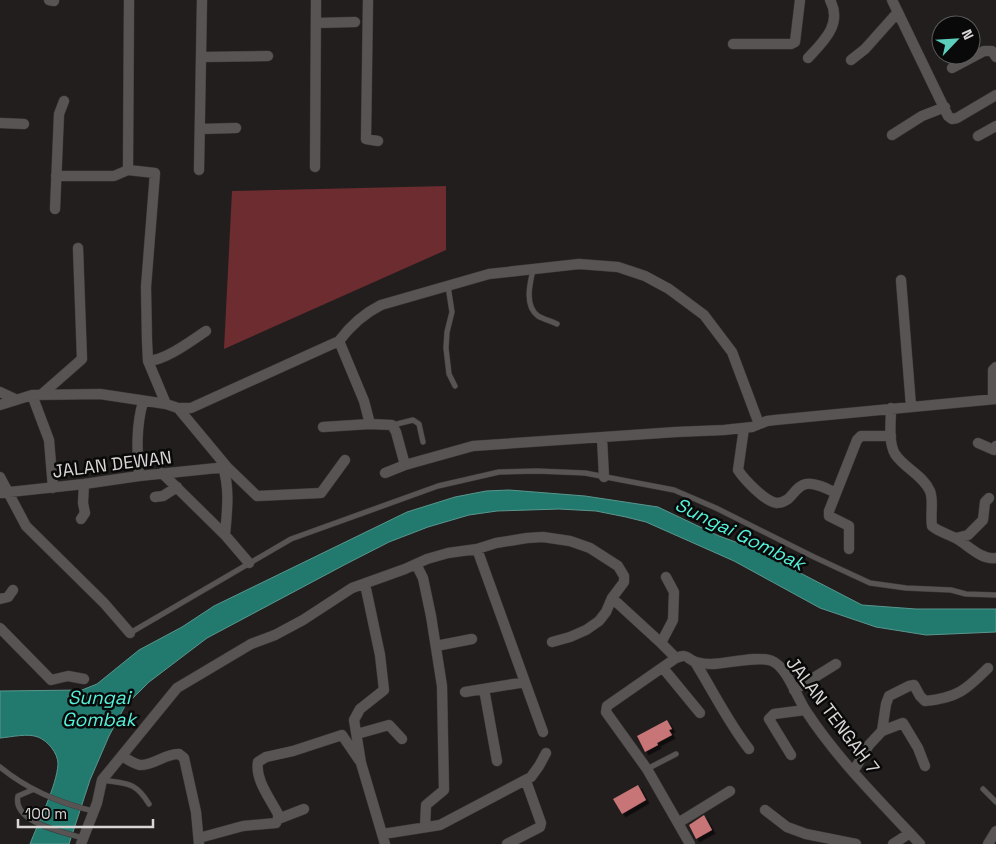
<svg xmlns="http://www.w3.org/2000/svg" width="996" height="844" viewBox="0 0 996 844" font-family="'Space Grotesk',sans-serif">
<defs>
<filter id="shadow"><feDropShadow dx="3.5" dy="3.5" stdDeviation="0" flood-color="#0009"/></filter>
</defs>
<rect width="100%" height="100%" fill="#221e1e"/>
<path fill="#6d2c2f" d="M446 186V250L224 349 232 191Z"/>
<path fill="#227a6e" stroke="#59968d" d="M509 490 585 496 658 507 719 536 752 548 862 605 916 609H996V632L926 635 876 627 820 608 734 561 646 522 626 517 596 511 559 509 497 511 469 515 428 527 389 542 346 564 207 638 149 682 125 706 109 736 90 780 69 844H30C38 823 57 785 58 764 58 753 48 741 38 737 27 733 12 737 0 738V691L82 690 97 684 139 650 182 627 214 606 407 512 455 497 486 491Z"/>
<path fill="#c77476" filter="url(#shadow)" d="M667 720 672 729 669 730 672 735 657 743 658 745 645 752 637 736Z
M638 785 646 800 622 814 613 799Z
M704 815 712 830 696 839 689 825Z"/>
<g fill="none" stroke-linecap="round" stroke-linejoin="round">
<g stroke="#3c3939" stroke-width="6">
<path id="service" d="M533 270C530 283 524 306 538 316 543 319 551 321 557 324
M448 286 452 312 447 332 446 348 449 374 455 386
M393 425 413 420 419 424 423 442
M130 633 291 539 438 486 499 472 537 471 585 473 674 490 716 508 814 557 870 583 906 588 951 590 966 594 996 595
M0 767C28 790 59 803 93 811
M647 769 676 754
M102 780C127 784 135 781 149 804
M983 789 996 802
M32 790 18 796C12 823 64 832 83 838"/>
</g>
<g stroke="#3c3939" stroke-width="11">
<path id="minor" d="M49 0 54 1
M368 0 366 139 378 141
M892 0 948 116 952 119 957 118 996 95
M316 23 355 22
M733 44H791L795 42 800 0
M201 57 268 56
M808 58C823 42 843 24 830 0
M851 60 865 49 898 12
M952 68 984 51H992L996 57
M0 123 24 124
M200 129 236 128
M892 135 922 116 945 107
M978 136 996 126
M315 167 316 0
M128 170 155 173 146 287 147 341 148 361 166 404
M128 170 129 0
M199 170 202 0
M56 176H114L128 170
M55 209 59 114 64 101
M901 280 911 406
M148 361C166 360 191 341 206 331
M0 392 15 399
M32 395 49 440 53 488
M41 395 82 359 78 248
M993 399V370L996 367
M0 405 32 395 100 394 166 404 178 408H191L339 341C351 325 363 314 381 305L489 274 579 264 618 267 645 276 669 289 704 315 732 352 759 424
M178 408 227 467 257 496 321 493 345 460
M891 408C891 422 888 442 895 454 904 468 923 475 930 491 934 501 930 515 932 526 939 532 948 534 957 539 969 546 981 560 996 558
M370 424 392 425 396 432 405 465
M323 427 370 424 364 401 339 341
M744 428 738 470C744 479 765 502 777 503 781 503 785 501 788 499 794 494 797 486 806 484 815 482 828 489 836 493
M602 438 604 477
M978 443 994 450 996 446
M223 467C230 489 227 512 225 535
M162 473 225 535 249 563
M385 473 405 465 473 446 676 432 724 430 752 427 767 421 775 420 996 399
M139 476C137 450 136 426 143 402
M0 477 26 526 104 603 130 633
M0 493 84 484 139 476 227 467
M155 497 163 496 177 487
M81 519 85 513 83 503 84 484
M956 538 968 535 983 520 985 502 989 498
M477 549 543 732
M849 549V526L829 516V511L857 440 861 436H891
M416 564 423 578 431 616 442 686 444 790 426 805 425 827
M666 577 674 592 673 620 661 643 676 658
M365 584 380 655 384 690 360 709 354 720 361 763 385 844
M612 598 661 643
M0 599 8 597 13 590
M0 628 51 680 68 676 84 679
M436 646 472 639
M695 662C713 691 728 722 749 749
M663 668 700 713
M484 689 497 761
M794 690 836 664
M465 692 525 682
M882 731 903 723 918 748 925 766
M357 734 389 725 402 739
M791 755 769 719 774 714 805 710
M122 756C127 759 134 764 140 765 153 766 166 753 179 754L184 758 196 812 199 844
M853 772 869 745 882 731 886 704 889 696 909 686 914 685 920 696 925 701C957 698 966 690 988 668
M765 810 787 827 806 834 856 844
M278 819V814C270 798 255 780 258 762L266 757 293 751 342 735 359 760
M678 823 730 791
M383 834 440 825 531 777 539 766 546 753
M199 838 243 826 276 823 278 819 304 809
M81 844 97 803 102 780 177 688 251 644 275 635 303 620 352 588 405 569 427 559 448 553 477 549 496 543 527 538 543 537 570 541 590 548 618 566 624 576V582L612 598 606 612 599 621 586 630 570 637 552 642
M507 844 540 827 541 823 526 781
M690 844 647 769 606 712 607 706 676 658C689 653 686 659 696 662 700 663 707 664 711 664 726 664 759 655 772 661 787 667 797 698 806 711 838 760 880 801 920 844
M893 844 910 833
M988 844 996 831"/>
</g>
<use href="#service" stroke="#585454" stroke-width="5"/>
<use href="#minor" stroke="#585454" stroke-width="10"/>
</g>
<g text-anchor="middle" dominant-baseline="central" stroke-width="5" stroke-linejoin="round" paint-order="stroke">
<g font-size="18" fill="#d9d6d6" stroke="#0a0909">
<text transform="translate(112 464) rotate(-7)">JALAN DEWAN</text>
<text transform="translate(833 715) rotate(53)">JALAN TENGAH 7</text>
</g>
<g font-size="19" font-style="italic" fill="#55f1da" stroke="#0a0909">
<text transform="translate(740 534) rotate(26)">Sungai Gombak</text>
<text x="99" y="697">Sungai<tspan x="99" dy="22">Gombak</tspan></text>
</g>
</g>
<g transform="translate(956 40) rotate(65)"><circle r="24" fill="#0a0909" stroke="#5d5b5b"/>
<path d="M0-4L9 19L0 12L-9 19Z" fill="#5bcebc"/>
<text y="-8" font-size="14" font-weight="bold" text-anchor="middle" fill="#d9d6d6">N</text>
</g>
<path d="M18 819v8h135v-8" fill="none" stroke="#d9d6d6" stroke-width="2.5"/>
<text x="25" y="819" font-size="15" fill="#d9d6d6" stroke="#0a0909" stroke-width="4" paint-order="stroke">100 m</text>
</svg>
